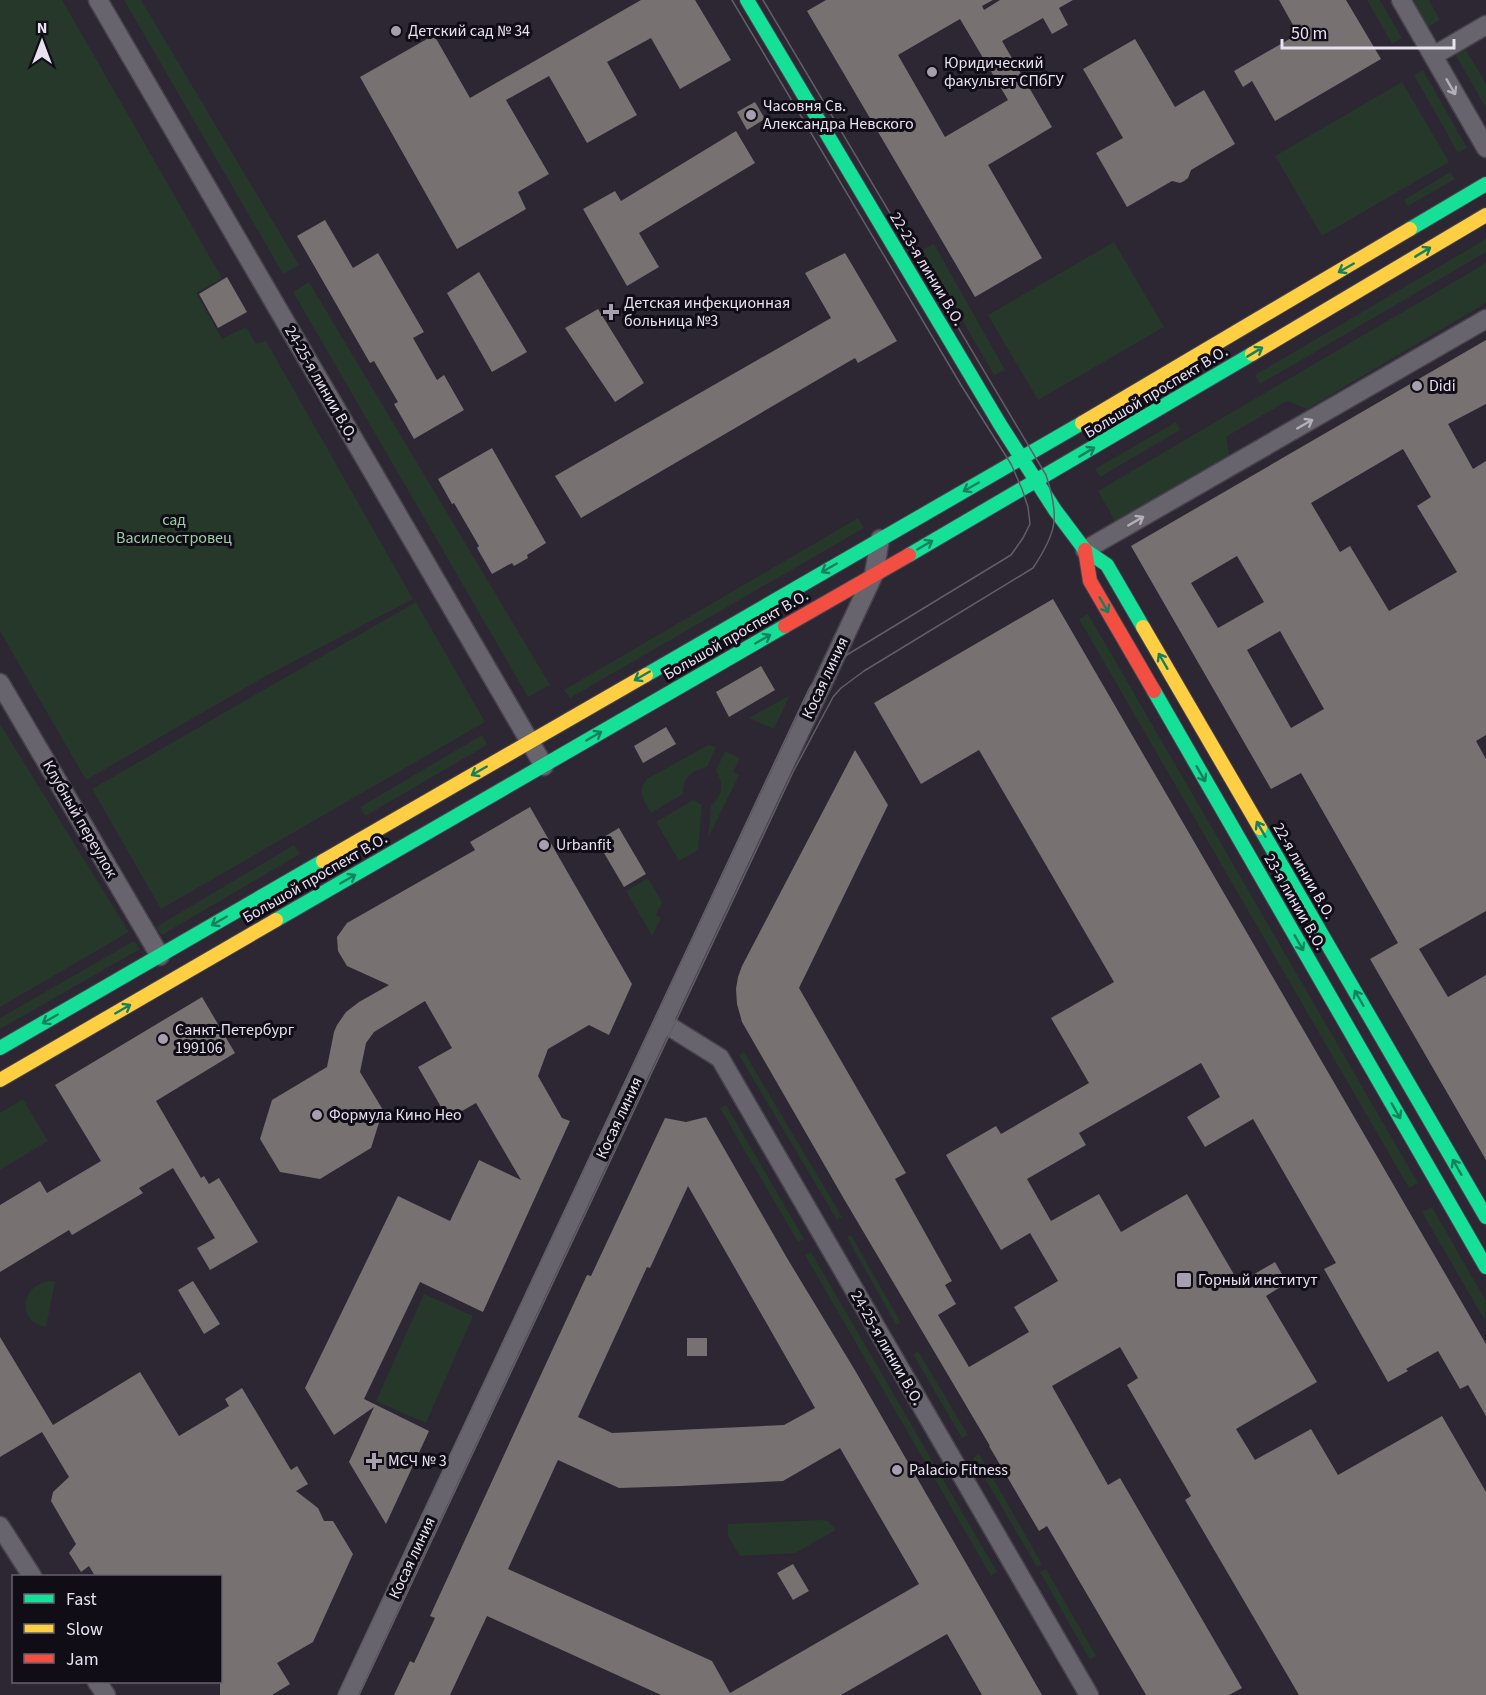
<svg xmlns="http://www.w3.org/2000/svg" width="1486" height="1695" viewBox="0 0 1486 1695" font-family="'Source Sans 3',sans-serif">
<rect width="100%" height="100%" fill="#2c2733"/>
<path fill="#26382a" d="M0 0H62L222 278 196 293 222 339 246 327 256 344 266 341 413 599 264 677 86 780 0 631Z
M124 0H141L299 265 283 274Z
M1367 0H1380L1402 38 1392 44Z
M1413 0H1429L1440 20 1428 27Z
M1465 48 1486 84V108L1455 54Z
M1423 70 1467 148 1458 153 1414 75Z
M1402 82 1449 162 1322 236 1275 156Z
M1450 172 1455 179 1408 206 1404 200Z
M1486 239V252L1260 384 1255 375Z
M1114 242 1164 327 1038 400 988 315Z
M934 244 1005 370 994 375 922 250Z
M1486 263V303L1307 409 1287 401 1226 437 1229 455 1116 523 1098 491Z
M309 282 550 685 528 697 293 292Z
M1176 422 1180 430 1100 477 1095 469Z
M858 518 864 528 570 698 564 690Z
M416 602 485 722 161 909 92 789Z
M1088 614 1418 1183 1409 1188 1079 619Z
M790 695 774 729 749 718Z
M0 724 129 932 0 1007Z
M482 735 487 745 365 816 360 807Z
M708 745 716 747 707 767C690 771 684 777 683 794L651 813C644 801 636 791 647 779Z
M725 751 740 758 733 772 739 775 708 838 711 806 717 799 721 791V781L716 771Z
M693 800 702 805 698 850 679 861 656 822Z
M294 845 300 854 162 935 156 927Z
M648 878 662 902 656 915 661 918 652 936 626 891Z
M134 941 140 949 0 1029V1018Z
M744 1052 842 1217 837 1220 739 1055Z
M23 1099 48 1141 0 1170V1113Z
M726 1105 804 1239 798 1242 720 1108Z
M1432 1207 1486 1301 1485 1321 1422 1212Z
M851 1235 901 1323 896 1325 847 1237Z
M811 1252 997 1572 991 1576 805 1255Z
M50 1281 55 1282 46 1327C17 1323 19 1285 50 1281Z
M424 1294 473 1316 426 1423 376 1401Z
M918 1351 968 1435 962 1438 913 1354Z
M979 1454 1042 1564 1037 1567 973 1458Z
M822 1520 828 1521 836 1530 795 1553 740 1556 728 1536V1524Z
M1046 1569 1096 1656 1090 1660 1040 1572Z"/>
<path fill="#777172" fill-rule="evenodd" d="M641 0H695L731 60 680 89 651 38 607 62 637 115 587 143 549 76 506 100 549 174 518 192 526 209 457 249 360 77 434 35 470 98Z
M826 0H993L982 6 984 10 1000 0H1073L1059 8 1068 25 1052 34 1043 18 1002 41 1052 127 988 165 1042 258 975 297 807 11ZM960 19 1008 100 945 137 898 55Z
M1279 0H1346L1381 59 1275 121 1252 81 1243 87 1234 71 1298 34Z
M1135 39 1175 107 1204 90 1235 144 1191 170 1188 178 1184 181 1180 183 1172 181 1127 207 1096 153 1123 138 1083 69Z
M755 102 765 119 747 130 737 112Z
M736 131 755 163 639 233 659 267 627 286 583 209 615 191 621 201Z
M325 220 353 268 378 253 424 332 413 338 437 380 444 375 464 410 414 439 394 404 398 402 374 361 370 363 297 236Z
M845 253 897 341 858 363 855 358 581 518 555 476 831 318 805 273Z
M479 272 527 352 492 372 447 293Z
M227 277 247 312 218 328 199 294Z
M598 309 644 383 615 402 565 328Z
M1486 340V404L1448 424 1473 469 1486 461V735L1476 741 1486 759V911L1419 949 1448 997 1486 975V1160L1370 959 1398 943 1301 773 1271 789 1131 546ZM1403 449 1431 497 1417 506 1457 572 1389 611 1350 546 1340 552 1311 503ZM1237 556 1264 602 1218 628 1191 583ZM1280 631 1324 709 1291 728 1247 650Z
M492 448 546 543 527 555 528 558 514 566 512 563 492 574 477 548 479 546 454 503 452 504 438 479Z
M1053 599 1486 1344V1416L1468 1385 1460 1389 1438 1351 1406 1369 1408 1371 1388 1382 1324 1269 1336 1263 1253 1119 1205 1147 1187 1117 1220 1097 1201 1063 1079 1133 1086 1145 1027 1179 1051 1221 1099 1194 1121 1232 1187 1194 1239 1283 1275 1262 1287 1283 1266 1296 1317 1382 1236 1429 1255 1460 1311 1429 1338 1475 1442 1416 1486 1492V1695H1299L1185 1500 1191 1496 1127 1385 1138 1378 1120 1347 1052 1386 1108 1485 1120 1478 1242 1688 1229 1695H1146L1047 1526 1039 1531 989 1446H990L844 1199 742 1022 737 1004 736 989 738 977 742 966 855 750 888 805 799 988 906 1173 895 1179 952 1281 945 1285 956 1304 938 1315 969 1367 1029 1332 1014 1307 1058 1281 1030 1233 1001 1250 946 1155 996 1126 1001 1134 1089 1083 1051 1018 1114 982 979 750 921 784 874 703Z
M761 666 775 690 729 717 716 692Z
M666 727 676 744 643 763 634 746Z
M530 807 632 984 609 1035 589 1025 548 1049 538 1076 562 1118 570 1121 483 1312 420 1282 364 1399 429 1431 386 1524 349 1462 374 1407 334 1435 305 1388 398 1196 450 1221 479 1160 521 1180 476 1103 448 1119 418 1067 452 1048 425 1001 374 1032 366 1043 360 1072 383 1110 371 1148 320 1179 280 1172 260 1139 272 1100 327 1067 334 1032 337 1025 346 1012 359 1002 389 985 347 966 338 951 337 937 347 923 475 850 470 842Z
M619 828 646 874 624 887 597 841Z
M202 997 235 1053 156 1101 201 1178 204 1176 209 1184 219 1178 258 1242 210 1270 197 1248 215 1238 173 1168 139 1188 143 1193 72 1235 69 1230 0 1272V1205L40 1181 47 1193 101 1161 55 1085Z
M706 1117 787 1258 856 1372 1042 1695H982L947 1634 841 1695H661L487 1616 450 1695H394L410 1661 414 1663 435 1618 430 1616 538 1381 587 1275 591 1276 665 1118 686 1122ZM688 1186 815 1408 784 1425 612 1433 578 1417 647 1267 650 1268ZM840 1448 919 1584 730 1693 712 1661 508 1569 558 1460 619 1488 680 1486 783 1481Z
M193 1281 220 1324 204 1334 178 1290Z
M0 1337 53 1425 140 1372 179 1436 229 1406 225 1399 242 1388 291 1470 297 1466 308 1484 296 1491 318 1508 324 1521H333L353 1554 313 1642 277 1663 290 1684 272 1695H220V1576H95L89 1566 81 1572 69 1553 76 1544 51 1501 53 1492 69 1477 42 1432 0 1457Z
M687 1338H707V1356H687Z
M793 1564 809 1591 793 1600 777 1573Z"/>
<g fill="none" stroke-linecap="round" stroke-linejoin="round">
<g stroke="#47424d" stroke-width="21">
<path id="street" d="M98 0 544 766
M1401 0 1486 148
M1433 56 1486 25
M1085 550 1486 319
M0 683 160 956
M664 1023 720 1058 1089 1695
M0 1526 32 1576
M97 1682 106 1695
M348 1695 874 574 880 539"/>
</g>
<g stroke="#47424d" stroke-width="16">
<path id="fast" d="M747 0 1001 426 1055 510 1085 550 1107 565 1143 627
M1410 229 1486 184
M909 555 1252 354
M646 675 1082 423
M1154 691 1486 1267
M1260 828 1486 1217
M276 920 785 626
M0 1048 323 861"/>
</g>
<g stroke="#47424d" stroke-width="16">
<path id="slow" d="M1252 354 1486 215
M1082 423 1410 229
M1143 627 1260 828
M323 861 646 675
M0 1080 276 920"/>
</g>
<g stroke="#47424d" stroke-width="16">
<path id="jam" d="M1085 550 1090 581 1154 691
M785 626 909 555"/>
</g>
<use href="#street" stroke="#68646e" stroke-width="18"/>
<use href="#fast" stroke="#16e098" stroke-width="14"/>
<use href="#slow" stroke="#ffcf43" stroke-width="14"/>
<use href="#jam" stroke="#f24e42" stroke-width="14"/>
<path stroke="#625e68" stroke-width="1.5" d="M338 1695 809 689 827 667 1011 555 1023 538 1030 524 1028 507 1022 489 1011 464 961 385 732 0
M359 1695 793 772 833 697 841 688 864 671 1033 568C1057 532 1060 517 1046 475L763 0"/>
</g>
<defs><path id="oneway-shaft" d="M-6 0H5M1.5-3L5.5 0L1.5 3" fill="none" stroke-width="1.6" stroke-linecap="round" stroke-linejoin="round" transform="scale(1.5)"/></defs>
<g stroke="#b4afbc">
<use href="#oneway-shaft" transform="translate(1451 87) rotate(60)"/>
<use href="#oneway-shaft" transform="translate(1305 424) rotate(-30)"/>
<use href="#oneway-shaft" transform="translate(1136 521) rotate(-30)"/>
</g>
<g stroke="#14815e">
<use href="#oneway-shaft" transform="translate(1423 252) rotate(-31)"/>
<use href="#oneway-shaft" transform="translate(1346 268) rotate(150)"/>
<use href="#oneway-shaft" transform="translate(1255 352) rotate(-31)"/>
<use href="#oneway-shaft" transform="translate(1087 452) rotate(-31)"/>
<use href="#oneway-shaft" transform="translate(971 487) rotate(150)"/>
<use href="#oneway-shaft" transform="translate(925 545) rotate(-30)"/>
<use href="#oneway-shaft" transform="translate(829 568) rotate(150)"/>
<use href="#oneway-shaft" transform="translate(1104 605) rotate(60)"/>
<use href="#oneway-shaft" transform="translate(763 639) rotate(-30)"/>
<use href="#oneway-shaft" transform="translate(1163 661) rotate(-120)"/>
<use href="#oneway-shaft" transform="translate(642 676) rotate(150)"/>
<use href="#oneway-shaft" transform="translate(594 736) rotate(-30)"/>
<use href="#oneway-shaft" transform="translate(479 771) rotate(150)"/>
<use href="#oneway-shaft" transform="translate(1201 774) rotate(60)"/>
<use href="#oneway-shaft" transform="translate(1261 829) rotate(-120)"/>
<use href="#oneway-shaft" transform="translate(348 879) rotate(-30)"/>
<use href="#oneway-shaft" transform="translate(219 921) rotate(150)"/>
<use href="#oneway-shaft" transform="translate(1299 943) rotate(60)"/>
<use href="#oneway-shaft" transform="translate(1359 998) rotate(-120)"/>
<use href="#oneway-shaft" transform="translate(123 1009) rotate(-30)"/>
<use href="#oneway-shaft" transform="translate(50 1019) rotate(150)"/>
<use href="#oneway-shaft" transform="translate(1396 1111) rotate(60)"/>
<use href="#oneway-shaft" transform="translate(1457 1167) rotate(-120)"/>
</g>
<g fill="#a6a0ae" stroke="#110d17" stroke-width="2">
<circle cx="396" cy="31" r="6"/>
<circle cx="932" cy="72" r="6"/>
<circle cx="751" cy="115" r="6"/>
<path d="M608 303h6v6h6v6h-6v6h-6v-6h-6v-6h6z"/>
<circle cx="1417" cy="386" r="6"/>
<circle cx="544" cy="845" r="6"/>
<circle cx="163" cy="1039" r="6"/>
<circle cx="317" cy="1115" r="6"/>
<rect x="1176" y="1272" width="16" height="16" rx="3"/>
<path d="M371 1452h6v6h6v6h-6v6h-6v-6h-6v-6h6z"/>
<circle cx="897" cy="1470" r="6"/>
</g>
<g text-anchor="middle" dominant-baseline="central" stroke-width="6" stroke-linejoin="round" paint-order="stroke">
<g font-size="16" fill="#e7e1f0" stroke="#110d17" text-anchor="start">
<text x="408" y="31">Детский сад № 34</text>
<text x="944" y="63">Юридический<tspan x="944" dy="18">факультет СПбГУ</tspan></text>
<text x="763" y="106">Часовня Св.<tspan x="763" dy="18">Александра Невского</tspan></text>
<text x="624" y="303">Детская инфекционная<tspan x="624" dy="18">больница №3</tspan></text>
<text x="1429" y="386">Didi</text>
<text x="556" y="845">Urbanfit</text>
<text x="175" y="1030">Санкт-Петербург<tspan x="175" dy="18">199106</tspan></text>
<text x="329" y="1115">Формула Кино Нео</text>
<text x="1198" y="1280">Горный институт</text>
<text x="388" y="1461">МСЧ № 3</text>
<text x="909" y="1470">Palacio Fitness</text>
</g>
<g font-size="16" fill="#e7e1f0" stroke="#110d17">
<text transform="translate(927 269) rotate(59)">22-23-я линии В.О.</text>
<text transform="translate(321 383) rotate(60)">24-25-я линии В.О.</text>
<text transform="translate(1156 392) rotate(-31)">Большой проспект В.О.</text>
<text transform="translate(736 635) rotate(-30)">Большой проспект В.О.</text>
<text transform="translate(825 678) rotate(-65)">Косая линия</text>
<text transform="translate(80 819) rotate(60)">Клубный переулок</text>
<text transform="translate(1304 871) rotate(60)">22-я линии В.О.</text>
<text transform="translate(315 878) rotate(-30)">Большой проспект В.О.</text>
<text transform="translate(1295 902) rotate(60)">23-я линии В.О.</text>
<text transform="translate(619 1118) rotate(-65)">Косая линия</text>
<text transform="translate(887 1348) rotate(60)">24-25-я линии В.О.</text>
<text transform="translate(412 1558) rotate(-65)">Косая линия</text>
</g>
<g font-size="16" fill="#9bcea3" stroke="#110d17">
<text x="174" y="520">сад<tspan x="174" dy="18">Василеостровец</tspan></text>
</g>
</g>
<rect x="12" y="1575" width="210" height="108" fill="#110d17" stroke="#67626e" stroke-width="1.5"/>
<rect x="24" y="1594" width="30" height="9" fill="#16e098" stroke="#67626e" stroke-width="1.5"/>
<text x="66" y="1605" font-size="18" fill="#e7e1f0">Fast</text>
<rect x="24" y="1624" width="30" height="9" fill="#ffcf43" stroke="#67626e" stroke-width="1.5"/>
<text x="66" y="1635" font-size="18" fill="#e7e1f0">Slow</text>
<rect x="24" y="1654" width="30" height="9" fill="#f24e42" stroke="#67626e" stroke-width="1.5"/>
<text x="66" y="1665" font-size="18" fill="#e7e1f0">Jam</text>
<g transform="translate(42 42)" stroke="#110d17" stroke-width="4.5" paint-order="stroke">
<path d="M0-4.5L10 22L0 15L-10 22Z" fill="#e7e1f0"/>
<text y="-9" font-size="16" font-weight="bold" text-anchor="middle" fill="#e7e1f0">N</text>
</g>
<path d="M1282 39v9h172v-9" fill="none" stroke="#e7e1f0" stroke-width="3"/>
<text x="1291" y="39" font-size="18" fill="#e7e1f0" stroke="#110d17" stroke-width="4.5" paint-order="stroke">50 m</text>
</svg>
